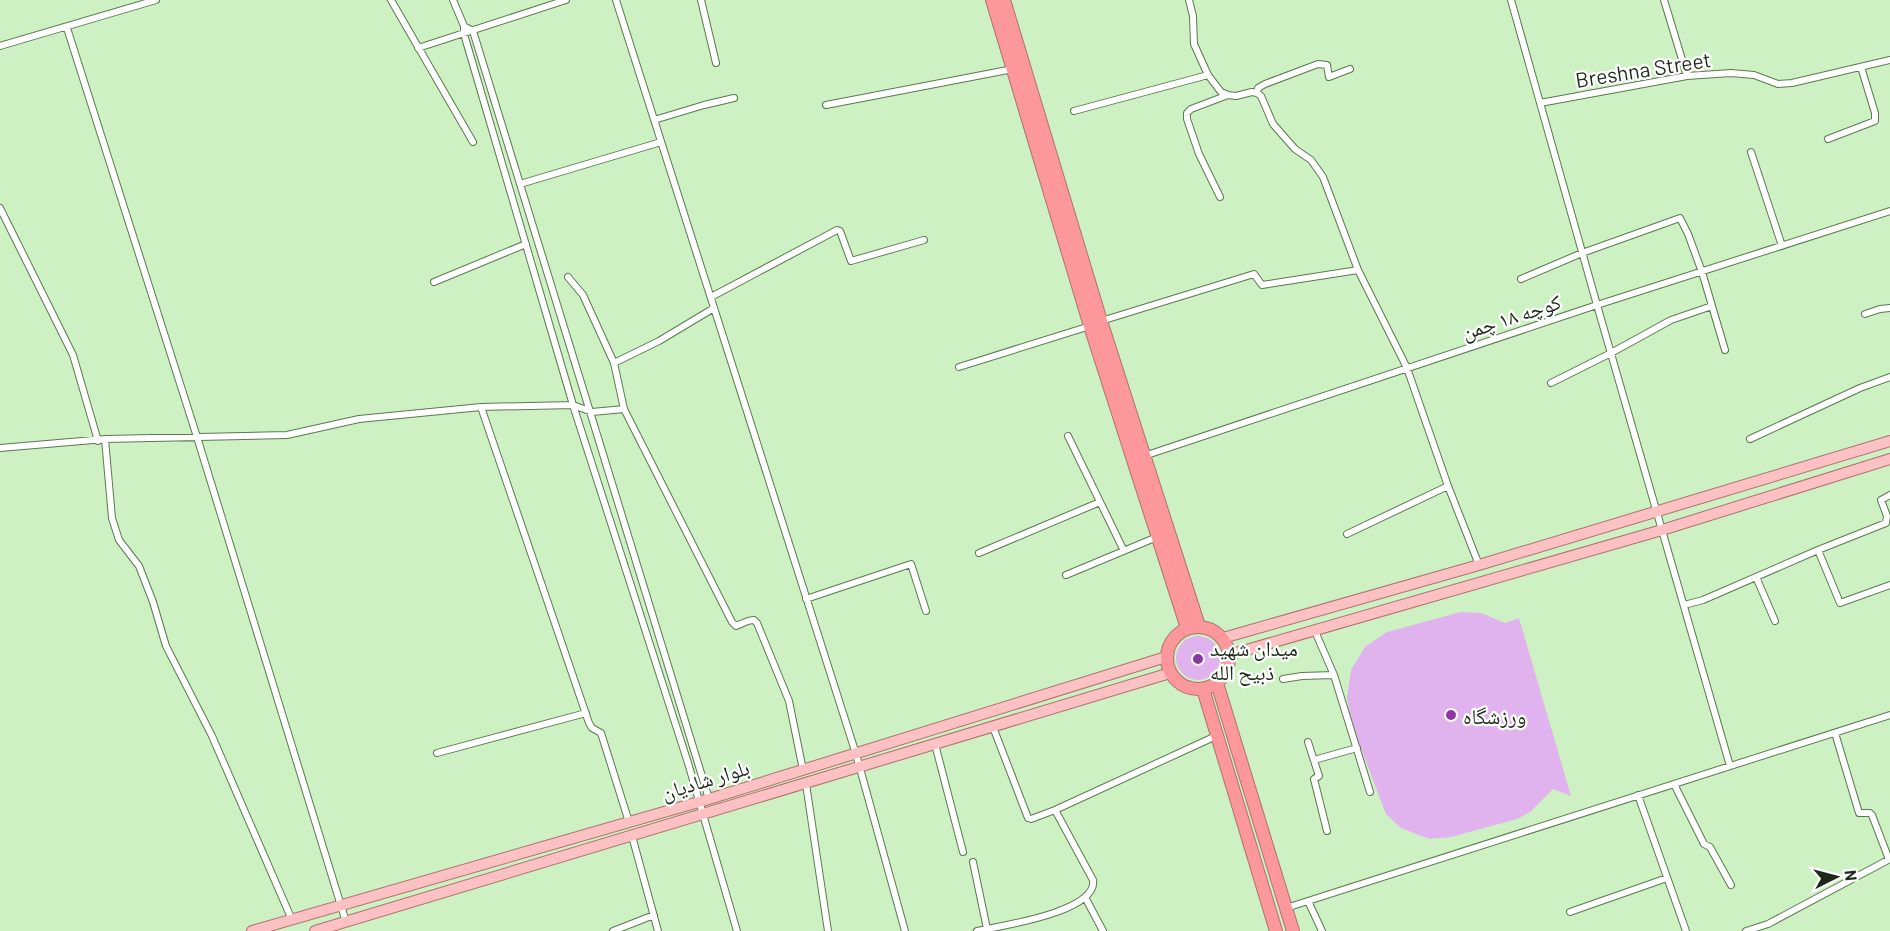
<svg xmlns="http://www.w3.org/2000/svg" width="1890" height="931" viewBox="0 0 1890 931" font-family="Barlow,'Noto Naskh Arabic',sans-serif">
<rect width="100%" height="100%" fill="#cef1c3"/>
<path fill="#e0b3ef" d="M1461 612 1481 613 1505 623 1519 618 1571 796 1553 789 1530 812 1517 819 1451 837 1429 839 1401 828 1386 814 1352 725 1347 698 1351 670 1365 647 1387 632Z
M1176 658a22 22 0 1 1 44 0a22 22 0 1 1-44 0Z"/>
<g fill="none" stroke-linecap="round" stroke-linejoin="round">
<g stroke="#5b7950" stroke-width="8">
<path id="street" d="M391 0 473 142
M453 0 464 26V34L573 405 688 763 737 931
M616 0 856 754 905 931
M701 0 716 63
M1189 0 1193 16 1194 44 1208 75 1221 92 1228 95 1236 96 1252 92 1257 93 1261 96 1273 124 1295 149 1311 160 1323 177 1358 270 1407 368 1448 486 1479 565
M1511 0 1597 305 1730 766
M1664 0 1687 76
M464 26 473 31 709 799
M67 28 197 437 346 922
M0 46 156 0
M418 48 566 0
M1257 93 1258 88 1265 84 1318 64 1327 65 1329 77 1350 69
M1540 103 1687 76 1731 73 1754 75 1778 84 1792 83 1890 60
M826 105 1013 69
M1074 111 1208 75
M654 120 704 105 734 98
M1828 139 1875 121V113L1861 67
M1751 152 1782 246
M520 184 661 142
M1220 197 1199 154 1187 119V113L1191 109 1228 95
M0 208 73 355 98 441
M568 277 583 295 614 363
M1521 279 1582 253 1680 218 1688 234 1702 272 1725 350
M434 282 526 244
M711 297 837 230 840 231 851 261 924 240
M1865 314 1880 309 1890 308
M1101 321 1254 274 1262 285 1358 270
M959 367 1090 326
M1551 383 1611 353 1671 320 1712 306
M481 407 589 723 592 728 601 733 629 822
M624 409 614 363 659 341 714 308
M1068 436 1124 551
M105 439 112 518 119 540 139 566 153 602 166 646 212 736 292 920
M1750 439 1860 388 1890 377
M0 448 105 439 287 435 359 419 481 407 573 405 592 412 624 409 732 622 736 626C742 624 747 620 754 620L757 623 789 701 803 770
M1144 456 1597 305 1890 211
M1347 534 1448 486
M1818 550 1840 603 1890 585
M979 553 1100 502
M1066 575 1157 537
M1756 577 1775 621
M806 599 911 564 926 611
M1684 605 1703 600 1818 550 1886 523 1887 516 1881 500 1890 495
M1314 629 1334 675 1370 792
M1283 679 1302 676 1334 675
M993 727 1028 818 1031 819 1055 810
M1308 742 1319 776 1314 779 1327 831
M935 744 963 852
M437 753 586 713
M1314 760 1357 748
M806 784 828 931
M1674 784 1704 844 1710 847 1731 885
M1638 795 1686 931
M632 836 658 931
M973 862 987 929
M1086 899 1103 931
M1308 901 1322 931
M1286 908 1890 715
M1570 912 1667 878
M613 931 654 915
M977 931C1000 926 1098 912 1093 880L1055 810 1216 736
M1746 931 1768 924 1888 860V857L1872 815 1870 813H1859L1835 733"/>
</g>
<g stroke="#ae716e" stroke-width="12">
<path id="primary" d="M1223 638 1479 565 1890 441
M1229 655 1662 530 1890 459
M252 931 709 799 1166 657
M315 931 1170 673"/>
</g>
<g stroke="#ae716e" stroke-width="14">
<path id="highway" d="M992 0 1090 326 1187 628
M1004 0 1101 321 1199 626
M1167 658a31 31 0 1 1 62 0a31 31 0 1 1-62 0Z
M1217 683 1293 931
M1203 689 1276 931"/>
</g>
<use href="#street" stroke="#fff" stroke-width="6"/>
<use href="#primary" stroke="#fdc1c4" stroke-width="10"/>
<use href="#highway" stroke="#fc989c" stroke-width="12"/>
</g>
<g fill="#8c37a5" stroke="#fff" stroke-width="2">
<circle cx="1198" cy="659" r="6"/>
<circle cx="1451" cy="715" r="6"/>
</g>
<g text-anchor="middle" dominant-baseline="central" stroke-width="4.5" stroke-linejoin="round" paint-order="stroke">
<g font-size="21" fill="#1c2918" stroke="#fff">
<text transform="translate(1643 69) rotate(-9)">Breshna Street</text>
<text transform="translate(1511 316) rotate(-18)">كوچه ١٨ چمن</text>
<text transform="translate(705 779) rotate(-17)">بلوار شادیان</text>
</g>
<g font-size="21" fill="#1c2918" stroke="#fff" text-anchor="start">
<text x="1210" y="647">میدان شهید<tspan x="1210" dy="24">ذبیح الله</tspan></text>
<text x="1463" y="715">ورزشگاه</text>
</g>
</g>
<g transform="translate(1836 877) rotate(84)" stroke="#ffffff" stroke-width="4.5" paint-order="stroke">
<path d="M0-4.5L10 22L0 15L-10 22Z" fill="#1c2918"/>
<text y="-9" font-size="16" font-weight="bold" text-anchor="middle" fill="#1c2918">N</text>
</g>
</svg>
